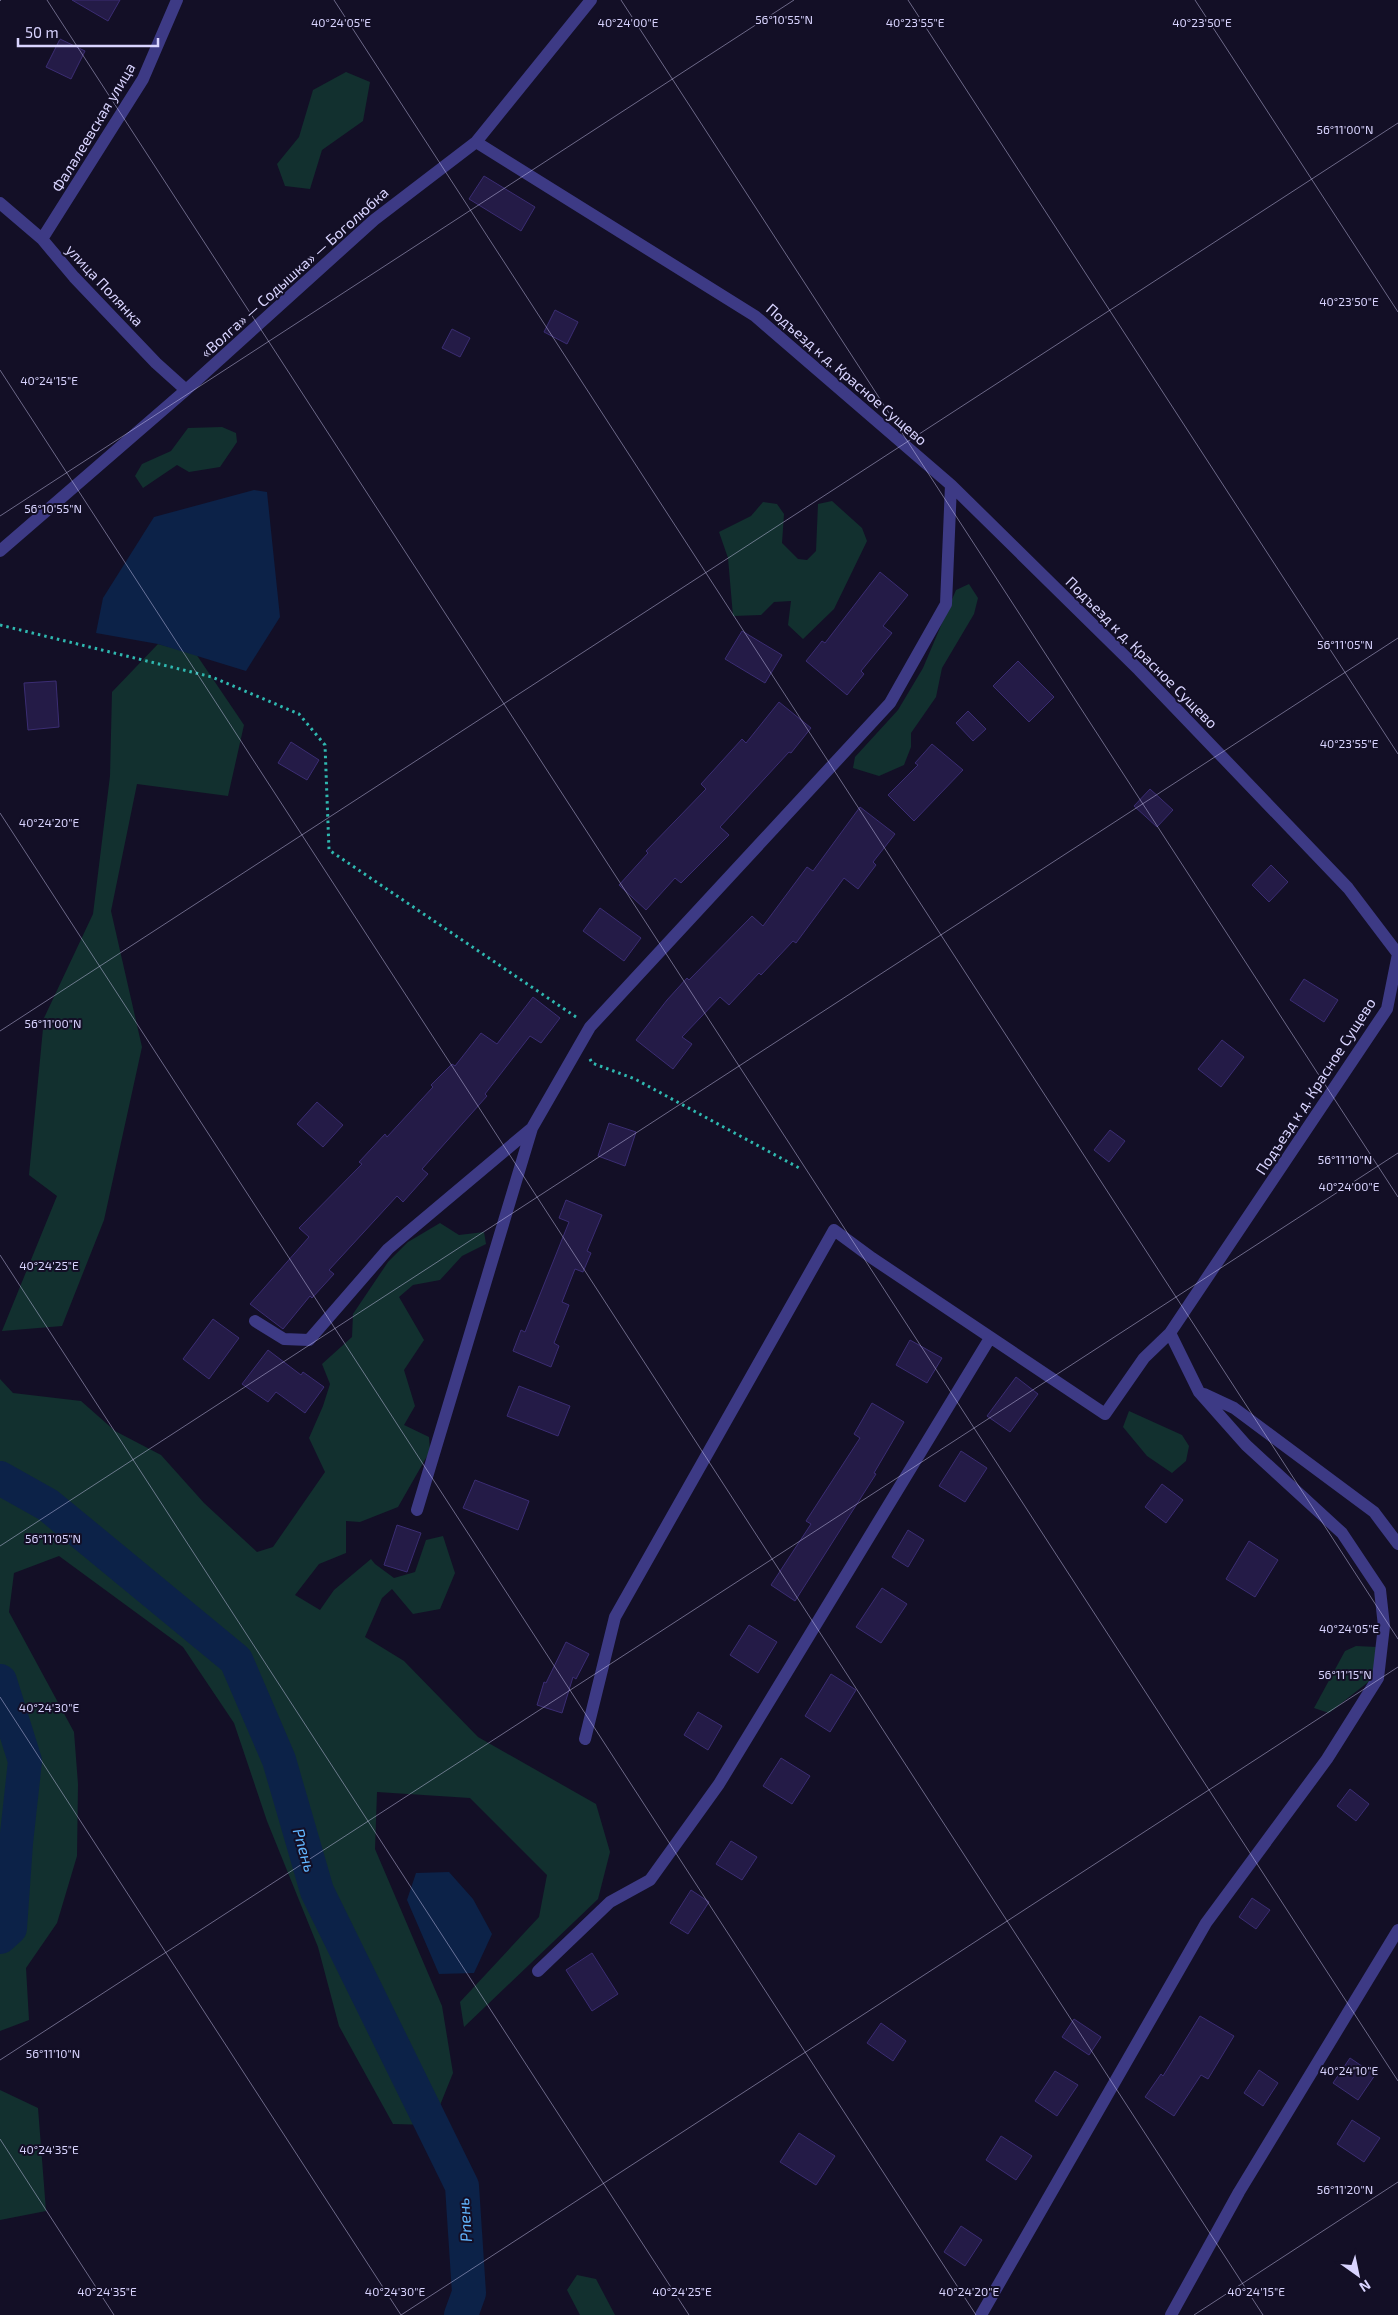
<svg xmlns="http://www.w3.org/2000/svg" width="1398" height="2315" viewBox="0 0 1398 2315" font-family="'Exo 2',sans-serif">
<rect width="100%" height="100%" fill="#130f26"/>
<path fill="#12302f" d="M346 72 370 82 363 121 322 150 310 189 285 186 277 164 299 137 313 90Z
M222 427 236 433 237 442 220 467 189 472 177 465 143 488 135 476 142 464 171 451 188 428Z
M832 501 862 528 867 541 834 609 803 639 788 625 791 601 774 602 761 615 733 616 728 558 719 532 751 516 763 502 777 504 784 514 782 543 798 559 807 560 816 551 818 504Z
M969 584 978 598 974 614 942 668 936 697 911 733V747L904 765 879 776 853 768 855 757 898 710 923 668 956 590Z
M158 644 196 654 244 725 228 796 137 784 111 911 142 1047 104 1220 62 1326 2 1331 57 1196 29 1175 44 1018 93 914 110 776 112 692Z
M440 1223 459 1235 484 1232 486 1244 462 1256 440 1280 413 1285 399 1297 424 1340 404 1370 415 1406 404 1425 429 1437 430 1451 398 1507 360 1522 346 1521V1553L319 1564 295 1595 320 1610 334 1590 371 1559 375 1564 394 1578 415 1572 426 1540 443 1536 455 1573 440 1609 413 1614 392 1589 382 1598 365 1637 404 1661 478 1737 596 1804 610 1852 598 1899 464 2027 460 2002 539 1917 547 1875 470 1798 377 1792 375 1849 442 2006 453 2073 432 2125 393 2124 339 2026 318 1947 267 1821 234 1723 183 1647 59 1556 14 1573 9 1612 74 1732 78 1784 77 1856 57 1923 26 1968 29 2020 0 2031V1379L13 1393 81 1401 115 1431 161 1455 204 1503 257 1552 273 1547 325 1472 309 1438 323 1406 330 1384 322 1364 352 1337 353 1314 388 1262 408 1242Z
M1129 1411 1182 1435 1189 1446 1186 1461 1172 1473 1147 1456 1123 1427Z
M1356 1646 1377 1647 1372 1679 1329 1713 1314 1708 1345 1651Z
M0 2090 38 2108 46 2211 0 2220Z
M577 2275 596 2279 615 2315H580L567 2290Z"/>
<path fill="#0c2248" d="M254 490 267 492 280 617 246 671 158 644 96 633 103 598 154 517Z
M449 1872 473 1899 492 1934 474 1973 439 1974 407 1900 416 1873Z"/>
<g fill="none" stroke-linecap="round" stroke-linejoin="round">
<path stroke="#0c2248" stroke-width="34" d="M0 1478 48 1505 236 1660 279 1760 317 1891 462 2186 469 2293 461 2315
M0 1681 25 1761 16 1843 10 1928 0 1937"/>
</g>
<path fill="#241b47" stroke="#3b2d73" d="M72 0H120L108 21Z
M60 39 85 51 71 79 46 67Z
M484 176 535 207 521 231 469 199Z
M555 310 578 322 567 344 544 332Z
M452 329 470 338 460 357 442 348Z
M880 572 908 595 883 626 892 633 861 671 864 674 847 695 806 661 822 641 825 643Z
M742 631 782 655 765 683 725 659Z
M1018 661 1054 697 1029 722 993 686Z
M56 681 59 727 28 730 24 683Z
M779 702 811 728 791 753 789 752 720 827 729 835 681 883 675 878 646 910 619 885 648 853 646 851 706 789 701 784 742 739 746 743Z
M968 711 986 729 973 741 956 723Z
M291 742 319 760 307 780 278 763Z
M932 744 963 770 914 821 888 795 918 765 915 763Z
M1150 789 1173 810 1157 827 1134 806Z
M860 807 895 834 873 862 876 865 858 889 844 878 796 943 793 941 761 975 759 973 729 1005 720 997 682 1037 692 1044 673 1069 636 1040 667 1000 687 978 689 980 752 916 763 926 807 867 813 871Z
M1271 865 1288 882 1269 902 1252 885Z
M600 908 641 938 624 961 583 931Z
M1304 979 1338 1000 1324 1022 1290 1000Z
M533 997 560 1018 541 1043 530 1036 485 1094 487 1096 422 1169 428 1174 403 1202 397 1196 329 1270 334 1274 312 1298 310 1296 283 1329 250 1304 309 1237 299 1228 362 1164 359 1162 385 1134 387 1137 433 1087 431 1085 452 1064 455 1066 481 1033 497 1044Z
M1222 1040 1244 1057 1221 1087 1198 1069Z
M317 1102 343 1125 323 1147 297 1124Z
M609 1123 636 1132 625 1166 598 1156Z
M1110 1130 1125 1141 1109 1162 1094 1150Z
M566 1200 602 1215 587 1251 591 1253 583 1272 575 1269 562 1302 569 1305 554 1343 559 1346 551 1367 513 1351 521 1330 525 1332 569 1222 559 1218Z
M213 1319 239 1338 209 1379 183 1359Z
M910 1340 942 1358 927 1383 896 1365Z
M268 1350 301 1375 303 1372 324 1387 305 1413 276 1392 268 1402 242 1384Z
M1016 1377 1038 1394 1010 1432 987 1416Z
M519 1386 570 1406 558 1436 507 1416Z
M872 1403 904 1422 874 1473 876 1474 795 1601 771 1585 811 1524 806 1521 860 1438 854 1434Z
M961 1451 987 1468 965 1502 939 1486Z
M475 1480 529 1501 518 1530 463 1508Z
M1162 1484 1183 1500 1166 1523 1145 1507Z
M397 1525 421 1533 407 1572 384 1565Z
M908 1530 924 1540 908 1567 892 1557Z
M1249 1541 1278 1560 1255 1597 1226 1579Z
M882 1588 907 1604 881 1643 856 1627Z
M749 1625 777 1642 758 1673 730 1655Z
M566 1642 589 1654 576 1679 573 1677 562 1713 537 1705 544 1682 546 1683Z
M831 1674 856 1690 830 1732 805 1716Z
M698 1712 722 1726 708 1750 684 1735Z
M781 1758 810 1776 792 1804 763 1786Z
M1350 1789 1369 1804 1356 1821 1337 1806Z
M731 1841 757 1857 742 1880 716 1864Z
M691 1890 709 1902 688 1934 670 1923Z
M1252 1898 1270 1910 1256 1929 1239 1917Z
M592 1953 618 1994 592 2011 566 1970Z
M1200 2016 1234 2036 1208 2079 1201 2075 1174 2116 1145 2097 1161 2074 1163 2076Z
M1074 2019 1101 2037 1089 2055 1062 2037Z
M881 2023 906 2041 893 2061 867 2043Z
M1350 2058 1375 2075 1358 2100 1333 2083Z
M1259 2070 1278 2083 1263 2106 1244 2093Z
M1055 2071 1078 2085 1057 2116 1035 2101Z
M1352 2120 1380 2138 1364 2162 1337 2144Z
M799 2133 835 2156 816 2185 780 2162Z
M1001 2136 1032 2156 1016 2180 986 2160Z
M961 2226 982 2240 965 2266 944 2252Z"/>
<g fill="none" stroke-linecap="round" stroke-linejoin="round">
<path stroke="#2fb8b0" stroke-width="3" stroke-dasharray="2.5 4" stroke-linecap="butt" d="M0 625 212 677 299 714 325 745 329 850 579 1019
M590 1059 592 1063 635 1079 801 1169"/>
<path stroke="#3d3a85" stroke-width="12" d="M476 142 755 316 951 485 1139 670 1348 888 1398 954 1387 1009 1170 1333 1144 1358 1105 1414 872 1258 834 1230 615 1617 585 1739
M0 203 42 239 74 277 156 363 186 390
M42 239 143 79 177 0
M0 551 186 390 374 220 476 142 591 0
M255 1321 284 1339 309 1340 388 1249 532 1128
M1204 1394 1234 1408 1374 1512 1398 1544
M417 1510 532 1128 590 1027 890 703 946 604 951 485
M538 1971 610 1902 650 1880 719 1784 990 1338
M981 2315 1206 1923 1327 1759 1378 1678 1384 1626 1380 1590 1342 1533 1246 1445 1199 1392 1170 1333
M1171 2315 1239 2192 1398 1930"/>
</g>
<path fill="none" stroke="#d9d4ff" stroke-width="1" stroke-opacity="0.45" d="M47 0 1398 2081M334 0 1398 1639M621 0 1398 1197M908 0 1398 754M1195 0 1398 312M0 1 1 0M0 370 1263 2315M0 516 794 0M0 813 976 2315M0 1031 1398 123M0 1255 689 2315M0 1546 1398 638M0 1697 401 2315M0 2060 1398 1153M0 2139 114 2315M401 2315 1398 1667M1194 2315 1398 2182"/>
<g text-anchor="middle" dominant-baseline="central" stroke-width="4" stroke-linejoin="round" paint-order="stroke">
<g font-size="15" fill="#d9d4ff" stroke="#130f26">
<text transform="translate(93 127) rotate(-59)">Фалалеевская улица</text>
<text transform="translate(294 272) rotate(-42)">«Волга» — Содышка» — Боголюбка</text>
<text transform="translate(105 285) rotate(47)">улица Полянка</text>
<text transform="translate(847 374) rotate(41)">Подъезд к д. Красное Сущево</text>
<text transform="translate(1142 652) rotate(45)">Подъезд к д. Красное Сущево</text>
<text transform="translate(1315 1086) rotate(-57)">Подъезд к д. Красное Сущево</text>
</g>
<g font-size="16" font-style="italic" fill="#62b6ff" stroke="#130f26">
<text transform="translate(305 1850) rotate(74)">Рпень</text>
<text transform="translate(464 2220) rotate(-94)">Рпень</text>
</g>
</g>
<g font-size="12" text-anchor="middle" fill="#d9d4ff" stroke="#130f26" stroke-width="4" stroke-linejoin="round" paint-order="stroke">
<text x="784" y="24">56°10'55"N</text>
<text x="341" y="27">40°24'05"E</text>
<text x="628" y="27">40°24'00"E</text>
<text x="915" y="27">40°23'55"E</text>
<text x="1202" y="27">40°23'50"E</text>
<text x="1345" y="134">56°11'00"N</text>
<text x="1349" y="306">40°23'50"E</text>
<text x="49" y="385">40°24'15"E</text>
<text x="53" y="513">56°10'55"N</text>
<text x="1345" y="649">56°11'05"N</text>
<text x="1349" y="748">40°23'55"E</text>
<text x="49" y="827">40°24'20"E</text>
<text x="53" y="1028">56°11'00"N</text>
<text x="1345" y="1164">56°11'10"N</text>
<text x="1349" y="1191">40°24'00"E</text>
<text x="49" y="1270">40°24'25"E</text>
<text x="53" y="1543">56°11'05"N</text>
<text x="1349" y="1633">40°24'05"E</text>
<text x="1345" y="1679">56°11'15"N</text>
<text x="49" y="1712">40°24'30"E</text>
<text x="53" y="2058">56°11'10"N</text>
<text x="1349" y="2075">40°24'10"E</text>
<text x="49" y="2154">40°24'35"E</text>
<text x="1345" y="2194">56°11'20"N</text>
<text x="107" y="2296">40°24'35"E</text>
<text x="395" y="2296">40°24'30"E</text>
<text x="682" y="2296">40°24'25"E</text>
<text x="969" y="2296">40°24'20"E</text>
<text x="1256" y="2296">40°24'15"E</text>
</g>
<g transform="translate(1358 2275) rotate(147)" stroke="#130f26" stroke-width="4" paint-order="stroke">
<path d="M0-4L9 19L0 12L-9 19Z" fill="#d9d4ff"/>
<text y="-8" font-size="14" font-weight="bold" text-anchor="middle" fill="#d9d4ff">N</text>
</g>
<path d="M18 38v8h140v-8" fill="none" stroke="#d9d4ff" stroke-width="2.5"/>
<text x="25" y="38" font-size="15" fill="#d9d4ff" stroke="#130f26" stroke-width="4" paint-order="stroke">50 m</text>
</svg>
